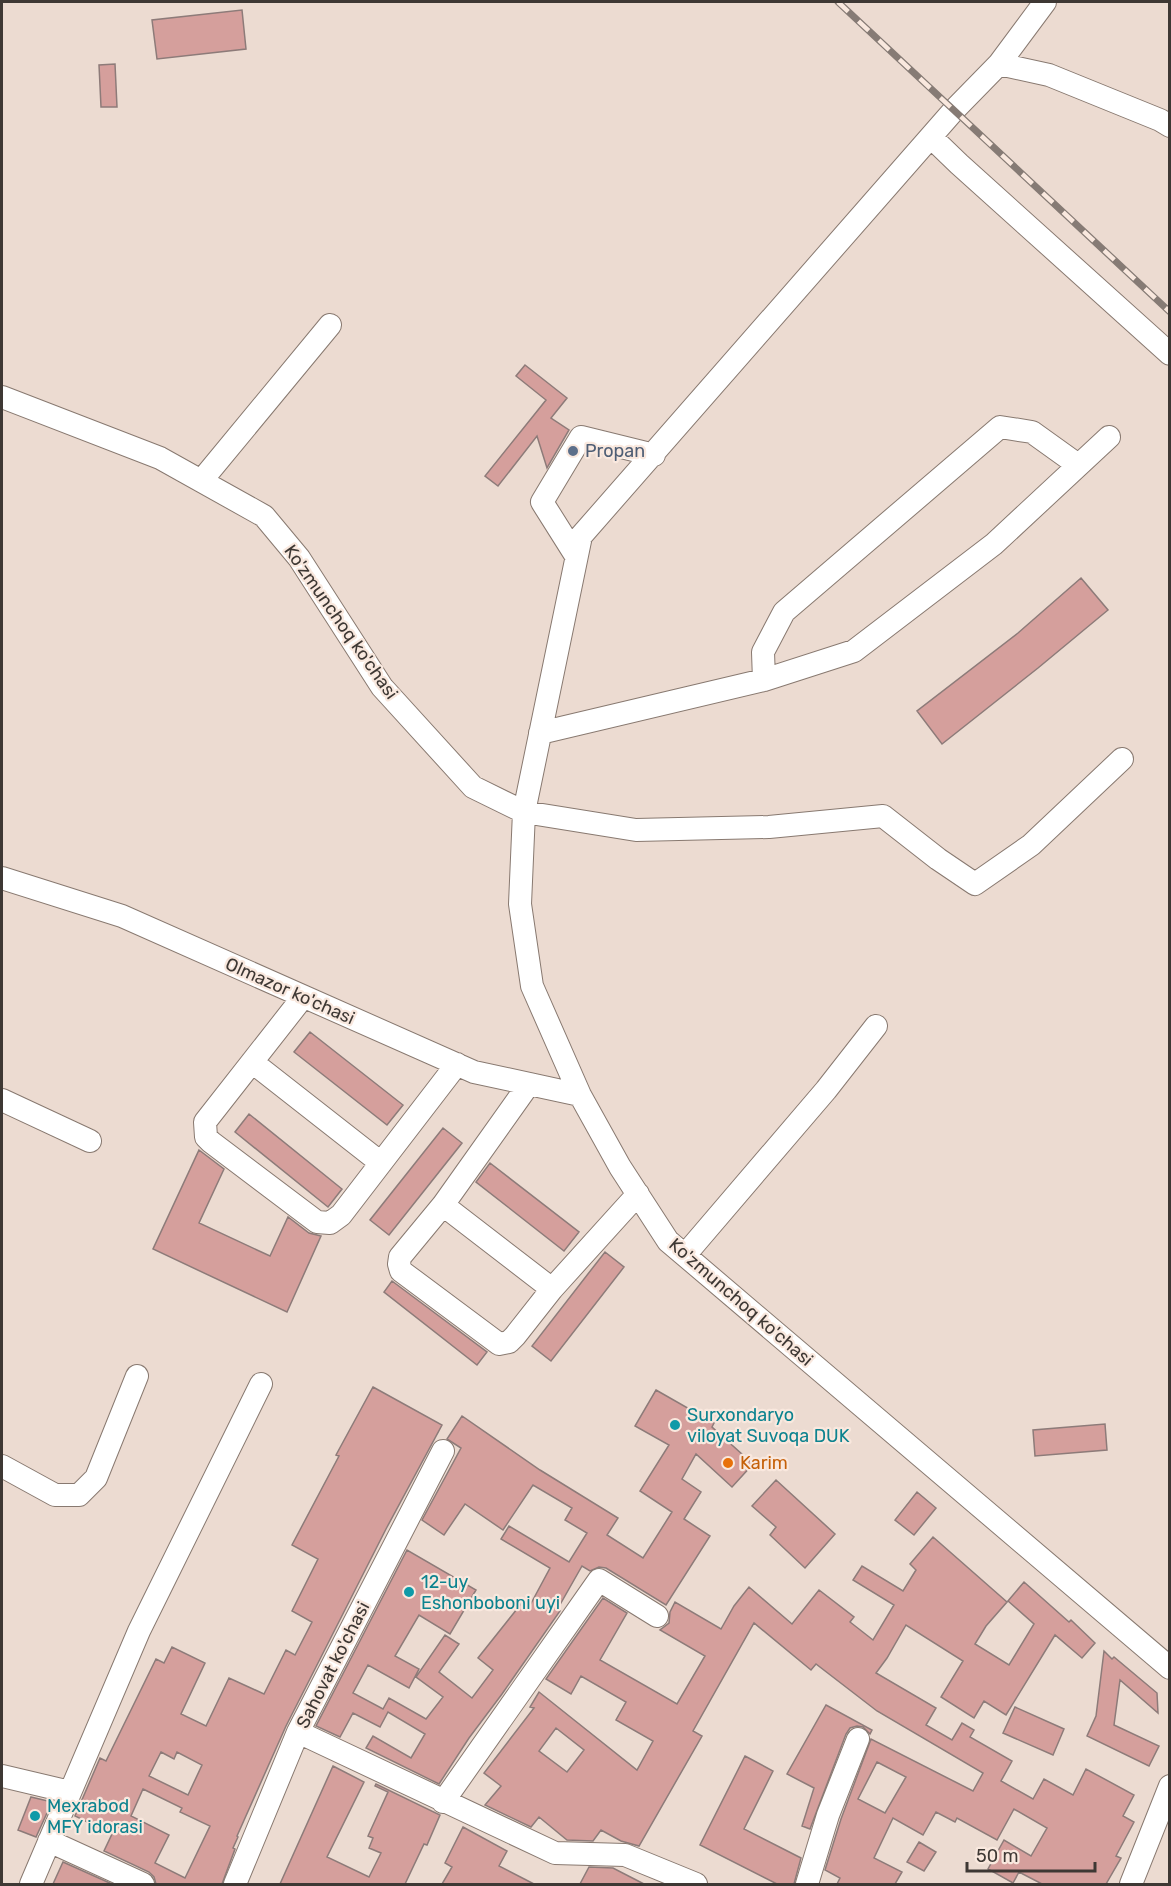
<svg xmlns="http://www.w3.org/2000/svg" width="1171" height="1886" viewBox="0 0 1171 1886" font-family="Rubik,sans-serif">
<rect width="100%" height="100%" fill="#ecdbd1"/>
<path fill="#d59f9c" stroke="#8d7b79" stroke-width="1.5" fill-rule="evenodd" d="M242 10 246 49 157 59 152 20Z
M115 64 117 107H101L99 65Z
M525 365 567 398 551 418 569 430 547 468 537 436 498 486 485 476 546 400 516 376Z
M1081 578 1108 610 1038 668 942 744 917 711 1018 633Z
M310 1032 403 1105 387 1125 294 1052Z
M249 1114 342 1189 328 1207 235 1132Z
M443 1128 462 1143 389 1235 370 1220Z
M199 1150 224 1169 199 1223 270 1256 288 1217 309 1233 321 1236 287 1312 153 1249Z
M490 1163 579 1232 564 1251 476 1182Z
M605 1252 624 1267 551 1361 532 1346Z
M392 1281 487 1352 477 1365 384 1292Z
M373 1387 442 1425 386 1529 286 1726 237 1836 238 1837 233 1848 235 1849 222 1884H156L154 1877 149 1872 104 1851 112 1834 75 1816 100 1758 106 1761 156 1659 164 1663 172 1647 205 1663 181 1714 206 1726 229 1678 264 1694 286 1650 295 1655 312 1622 292 1611 318 1559 292 1545 339 1456 336 1455ZM161 1752 174 1759 177 1752 202 1765 188 1795 149 1776ZM143 1789 182 1808 180 1812 210 1826 185 1878 155 1863 169 1835 131 1816Z
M656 1390 714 1423 712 1427 753 1464 732 1487 696 1454 682 1479 701 1492 684 1519 710 1536 666 1605 606 1568 599 1567 590 1571 582 1566 557 1610 560 1611 502 1694 469 1738 439 1784 366 1748 373 1736 411 1758 425 1734 388 1712 380 1727 353 1713 340 1737 316 1726 407 1550 476 1590 450 1634 419 1615 395 1656 419 1669 409 1688 368 1665 353 1693 383 1709 389 1698 426 1719 443 1697 416 1677 445 1635 459 1644 439 1672 472 1698 493 1670 478 1658 521 1604 528 1609 550 1568 501 1539 509 1526 569 1562 587 1533 565 1520 572 1508 533 1485 503 1530 465 1504 444 1535 422 1520 461 1448 447 1439 462 1416 540 1470 618 1518 607 1535 643 1558 672 1512 640 1491 669 1445 635 1426Z
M1105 1424 1107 1450 1035 1456 1033 1430Z
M776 1480 835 1534 805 1568 770 1535 776 1527 752 1506Z
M917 1492 936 1508 914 1535 895 1520Z
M933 1537 1007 1602 986 1626 975 1644 1009 1665 1034 1624 1008 1601 1024 1582 1069 1622 1071 1620 1095 1643 1082 1658 1055 1635 1006 1715 984 1701 974 1718 941 1697 963 1661 906 1625 887 1658 876 1673 936 1708 926 1725 952 1740 962 1723 974 1730 970 1737 1012 1761 1001 1781 1033 1799 1044 1779 1073 1795 1086 1769 1134 1795 1123 1816 1134 1822 1116 1856 1121 1858 1106 1884H1042L1019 1872 1013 1883 988 1869 1004 1840 1031 1856 1047 1828 1014 1809 997 1840 957 1818 955 1822 936 1812 923 1835 893 1818 874 1858 902 1872 895 1884H837L840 1878 825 1870 841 1819 871 1739 973 1791 983 1773 877 1711 816 1664 811 1670 754 1623 693 1731 702 1736 639 1846 621 1841 601 1830 593 1841 567 1840 539 1817 531 1827 485 1805 501 1786 484 1773 534 1708 530 1707 539 1692 637 1770 653 1741 616 1720 626 1702 581 1676 571 1694 546 1679 603 1598 627 1613 600 1660 677 1704 705 1656 660 1630 669 1623 670 1612 675 1602 721 1629 734 1606 749 1587 792 1624 819 1590 854 1617 850 1622 873 1640 894 1605 853 1580 862 1566 903 1591 916 1570 910 1564ZM556 1728 584 1750 567 1772 539 1751ZM877 1762 906 1777 885 1813 858 1799Z
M1104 1651 1112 1659 1114 1657 1157 1693 1158 1713 1120 1680 1114 1725 1159 1746 1149 1766 1087 1736 1096 1716Z
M826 1705 872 1730 870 1734 863 1727 857 1726 850 1728 846 1734 810 1829 802 1826 814 1788 787 1774Z
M1015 1707 1064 1729 1053 1755 1003 1733Z
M745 1756 773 1771 744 1829 801 1858 794 1884H777L700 1845Z
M333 1766 364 1782 327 1857 369 1877 381 1853 369 1848 373 1838 368 1836 388 1792 375 1786 376 1784 440 1815 427 1845 424 1844 405 1884H280Z
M31 1797 52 1802 36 1837 18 1830Z
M463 1827 507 1851 499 1866 534 1884H442L452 1867 445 1863Z
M919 1842 936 1852 924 1871 907 1862Z
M63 1862 112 1884H53Z
M589 1867 613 1868 644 1884H580Z"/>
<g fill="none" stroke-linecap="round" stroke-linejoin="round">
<g stroke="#887970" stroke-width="24">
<path id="minor" d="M1045 2 999 64 955 109 581 536 524 812 520 904 532 986 580 1095 620 1167 668 1241 1170 1668
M999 64 1049 75 1160 120 1170 126
M931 137 959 164 1170 354
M2 397 160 458 264 516 299 558 382 687 473 787 524 812 636 830 769 827 883 816 938 859 975 884 1031 845 1122 759
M202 480 330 325
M576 556 542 502 581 437 654 455
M764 680 763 652 784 612 1000 427 1032 432 1078 465
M540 733 764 680 854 651 994 544 1109 437
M2 878 122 916 474 1072 580 1095
M303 997 205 1122 206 1137 211 1142 317 1222 330 1223 341 1215 457 1064
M252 1062 381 1163
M529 1084 443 1205 400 1257 399 1264 401 1271 499 1344 509 1342 515 1336 552 1289 638 1194
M2 1100 90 1141
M443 1205 552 1289
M685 1255 826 1090 876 1026
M2 1466 55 1495H79L96 1478 137 1376
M298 1732 555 1853 625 1855 696 1884
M2 1776 70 1792
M443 1802 599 1580 657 1616
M49 1841 143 1884
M31 1884 139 1631 261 1384
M235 1884 298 1732 443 1451
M807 1884 828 1815 858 1739
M1131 1884 1170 1786"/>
</g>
<use href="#minor" stroke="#fff" stroke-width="22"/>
<g stroke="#867b75" stroke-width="7">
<path id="rail" d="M838 2 1170 312"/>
</g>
<use href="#rail" stroke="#f9e8de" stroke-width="4.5" stroke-dasharray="14" stroke-linecap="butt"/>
</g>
<circle fill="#5c6f8a" stroke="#f9e8de" stroke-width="2" cx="573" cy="451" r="6"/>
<g fill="#0f9aa8" stroke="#f9e8de" stroke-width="2">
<circle cx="675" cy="1425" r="6"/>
<circle cx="409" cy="1592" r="6"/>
<circle cx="35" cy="1816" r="6"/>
</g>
<circle fill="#e8710a" stroke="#f9e8de" stroke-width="2" cx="728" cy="1463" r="6"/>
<g text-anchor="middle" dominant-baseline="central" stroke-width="4.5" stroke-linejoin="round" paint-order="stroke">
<g font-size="18" fill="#4e5e75" stroke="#f9e8de" text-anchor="start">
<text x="585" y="451">Propan</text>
</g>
<g font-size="18" fill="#3e3834" stroke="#f9e8de">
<text transform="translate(341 622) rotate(55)">Ko'zmunchoq ko'chasi</text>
<text transform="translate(290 991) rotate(24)">Olmazor ko'chasi</text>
<text transform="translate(741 1302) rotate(41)">Ko'zmunchoq ko'chasi</text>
<text transform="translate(333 1665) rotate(-63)">Sahovat ko'chasi</text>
</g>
<g font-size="18" fill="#0d838f" stroke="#f9e8de" text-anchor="start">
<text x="687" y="1415">Surxondaryo<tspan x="687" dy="21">viloyat Suvoqa DUK</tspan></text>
<text x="421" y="1582">12-uy<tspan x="421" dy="21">Eshonboboni uyi</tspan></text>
<text x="47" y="1806">Mexrabod<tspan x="47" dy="21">MFY idorasi</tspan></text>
</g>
<g font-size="18" fill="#c56008" stroke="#f9e8de" text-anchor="start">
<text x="740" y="1463">Karim</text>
</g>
</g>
<rect width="1171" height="1886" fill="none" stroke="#3e3834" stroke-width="6"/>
<path d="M967 1862v9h128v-9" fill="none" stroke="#3e3834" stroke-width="3"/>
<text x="976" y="1862" font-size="18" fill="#3e3834" stroke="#f9e8de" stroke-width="4.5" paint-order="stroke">50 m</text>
</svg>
